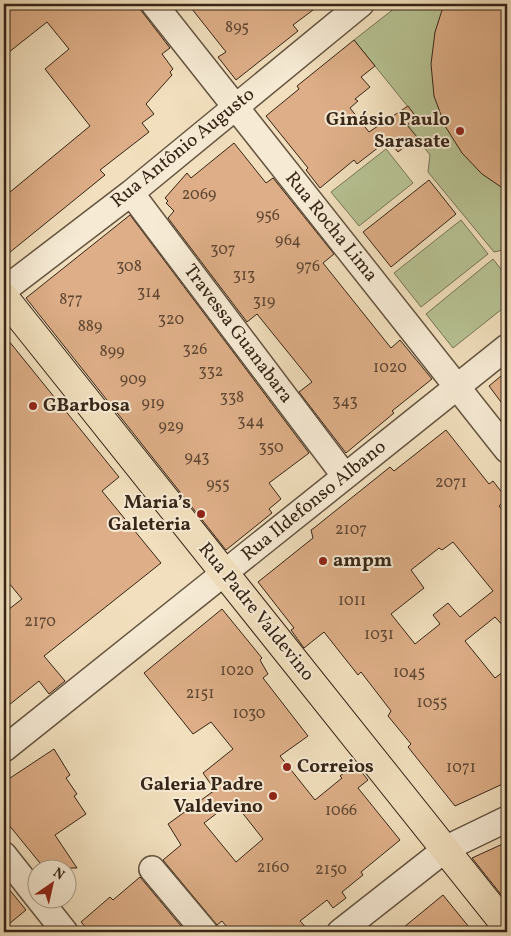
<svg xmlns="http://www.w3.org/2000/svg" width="511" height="936" viewBox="0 0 511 936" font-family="Vollkorn,serif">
<rect width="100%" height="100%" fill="#f1dfbd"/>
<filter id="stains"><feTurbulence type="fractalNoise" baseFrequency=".004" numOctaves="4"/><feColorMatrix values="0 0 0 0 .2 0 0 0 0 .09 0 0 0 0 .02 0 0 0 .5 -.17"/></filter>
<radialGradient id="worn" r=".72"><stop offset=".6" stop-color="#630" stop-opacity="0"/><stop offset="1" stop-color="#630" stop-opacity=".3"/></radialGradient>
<path fill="#b7c293" stroke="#767455" d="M400 4H507V249L494 252 428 172 430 155 407 125 417 118 354 40Z
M386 149 413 183 359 226 331 192Z
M461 220 488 254 421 307 394 273Z
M493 259 507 277V305L453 348 426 314Z"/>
<path fill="#ddae87" stroke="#362517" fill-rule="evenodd" d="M4 4H136L170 48 162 54 173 69 170 72 172 75 146 104 154 114 142 123 149 132 100 170 105 175 4 257V197L90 126 45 69 69 49 47 22 4 56Z
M188 4H321L293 25 298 31 236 80 218 57 226 52Z
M444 4H507V191L482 174 462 153 445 126 434 96 431 64 435 32Z
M354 40 375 66 361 77 370 87 355 99 358 101 350 108 369 132 408 106 417 118 407 125 417 137 398 152 388 140 357 164 354 160 320 188 306 170 308 168 266 116 299 89 297 86Z
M234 143 266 183 273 178 334 254 323 263 391 348 400 340 432 379 392 411 394 413 346 453 299 392 312 382 257 314 247 322 168 218 174 211 166 203 168 201 165 198 187 173 191 178Z
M429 180 456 214 391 267 363 232Z
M130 215 309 453 269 483 281 499 269 509 272 513 226 550 26 298Z
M4 335 119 477 102 491 161 563 44 656 65 681 49 694 39 681 4 709V613L22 599 4 577Z
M507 371V410L489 386Z
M446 430 489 484 493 481 507 499 499 506 507 516V630L495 617 465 641 495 678 507 669V782L455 806 408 747 411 744 388 716 391 711 361 672 358 675 324 632 304 648 291 630 294 628 258 582 313 538 311 530 314 528 390 467 394 471ZM453 542 493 591 460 617 448 603 433 615 440 624 415 644 391 614 424 588 411 570 439 548 442 550Z
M222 609 262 658 260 660 268 674 263 678 308 736 280 756 315 800 342 778 340 776 355 764 368 780 358 788 400 840 361 872 363 875 342 892 346 898 333 908 327 900 300 921 310 932H231L222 921 217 925 163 860 181 845 168 824 215 790 203 773 233 749 211 722 193 734 144 673ZM233 801 263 839 236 862 204 823Z
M54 749 70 775 66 778 77 794 74 796 86 814 55 835 77 868H44L4 819V782Z
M507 842V902L472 858Z
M140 877 186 932H90L81 922 110 897 113 900Z
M4 883 26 910 4 928Z
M443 895 473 932H398Z"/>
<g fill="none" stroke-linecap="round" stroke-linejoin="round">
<g stroke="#655440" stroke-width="28">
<path id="minor" d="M154 4 507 450
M131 193 344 475
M4 290 131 193 361 4
M4 749 507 347
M4 855 38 898
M152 869 205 932
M38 898 65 932
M340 932 447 848 507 819"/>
</g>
<g stroke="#362517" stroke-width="30">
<path id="major" d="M4 297 507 927"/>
</g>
<use href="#minor" stroke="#f6ead4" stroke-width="25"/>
<use href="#major" stroke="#f1dfbd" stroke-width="28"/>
</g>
<g fill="#8f2418" stroke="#f6ead4" stroke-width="2">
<circle cx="460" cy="131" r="5"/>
<circle cx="33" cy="406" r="5"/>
<circle cx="201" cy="514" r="5"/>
<circle cx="323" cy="561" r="5"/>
<circle cx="287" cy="767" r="5"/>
<circle cx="273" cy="796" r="5"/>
</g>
<g text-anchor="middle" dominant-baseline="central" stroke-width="4" stroke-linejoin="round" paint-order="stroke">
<g font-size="16" fill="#604733">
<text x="237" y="28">895</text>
<text x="199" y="195">2069</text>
<text x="268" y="216">956</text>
<text x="288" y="241">964</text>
<text x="223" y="250">307</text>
<text x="129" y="267">308</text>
<text x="308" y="267">976</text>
<text x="244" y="276">313</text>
<text x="149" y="293">314</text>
<text x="71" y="300">877</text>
<text x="264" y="302">319</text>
<text x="171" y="320">320</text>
<text x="90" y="327">889</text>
<text x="195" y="350">326</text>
<text x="112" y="352">899</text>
<text x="390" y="368">1020</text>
<text x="211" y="372">332</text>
<text x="133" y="380">909</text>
<text x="232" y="398">338</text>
<text x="345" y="402">343</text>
<text x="153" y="404">919</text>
<text x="251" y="422">344</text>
<text x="171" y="427">929</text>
<text x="271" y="448">350</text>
<text x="197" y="458">943</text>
<text x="451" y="483">2071</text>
<text x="218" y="485">955</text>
<text x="351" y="530">2107</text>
<text x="352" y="601">1011</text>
<text x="40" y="622">2170</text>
<text x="379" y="635">1031</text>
<text x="237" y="671">1020</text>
<text x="409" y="673">1045</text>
<text x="200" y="694">2151</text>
<text x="432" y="703">1055</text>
<text x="249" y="714">1030</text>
<text x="461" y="768">1071</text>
<text x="341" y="811">1066</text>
<text x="273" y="868">2160</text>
<text x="331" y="870">2150</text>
</g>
<g font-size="19" font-weight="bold" fill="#362517" stroke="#f6ead4" text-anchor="end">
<text x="450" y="120">Ginásio Paulo<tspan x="450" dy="22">Sarasate</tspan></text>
<text x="43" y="406" text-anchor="start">GBarbosa</text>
<text x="191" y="503">Maria’s<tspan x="191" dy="22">Galeteria</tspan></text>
<text x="333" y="561" text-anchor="start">ampm</text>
<text x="297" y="767" text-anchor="start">Correios</text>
<text x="263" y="785">Galeria Padre<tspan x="263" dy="22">Valdevino</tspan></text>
</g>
<g font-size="19" fill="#362517" stroke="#f6ead4">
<text transform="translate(183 148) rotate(-39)">Rua Antônio Augusto</text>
<text transform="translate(331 227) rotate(51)">Rua Rocha Lima</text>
<text transform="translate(238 334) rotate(53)">Travessa Guanabara</text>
<text transform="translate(314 501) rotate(-39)">Rua Ildefonso Albano</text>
<text transform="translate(256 612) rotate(51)">Rua Padre Valdevino</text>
</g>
</g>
<rect width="511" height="936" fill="none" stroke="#f1dfbd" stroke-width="20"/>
<rect x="5" y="5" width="501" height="926" fill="none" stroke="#362517" stroke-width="2.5"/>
<rect x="10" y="10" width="491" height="916" fill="none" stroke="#362517"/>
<g transform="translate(52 884) rotate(34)"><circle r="24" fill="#f6ead4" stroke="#a99b88"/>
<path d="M0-4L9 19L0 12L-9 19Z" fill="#8f2418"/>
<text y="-8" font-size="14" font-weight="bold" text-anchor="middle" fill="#362517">N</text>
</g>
<rect width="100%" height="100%" filter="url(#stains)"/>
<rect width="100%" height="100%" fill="url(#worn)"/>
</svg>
